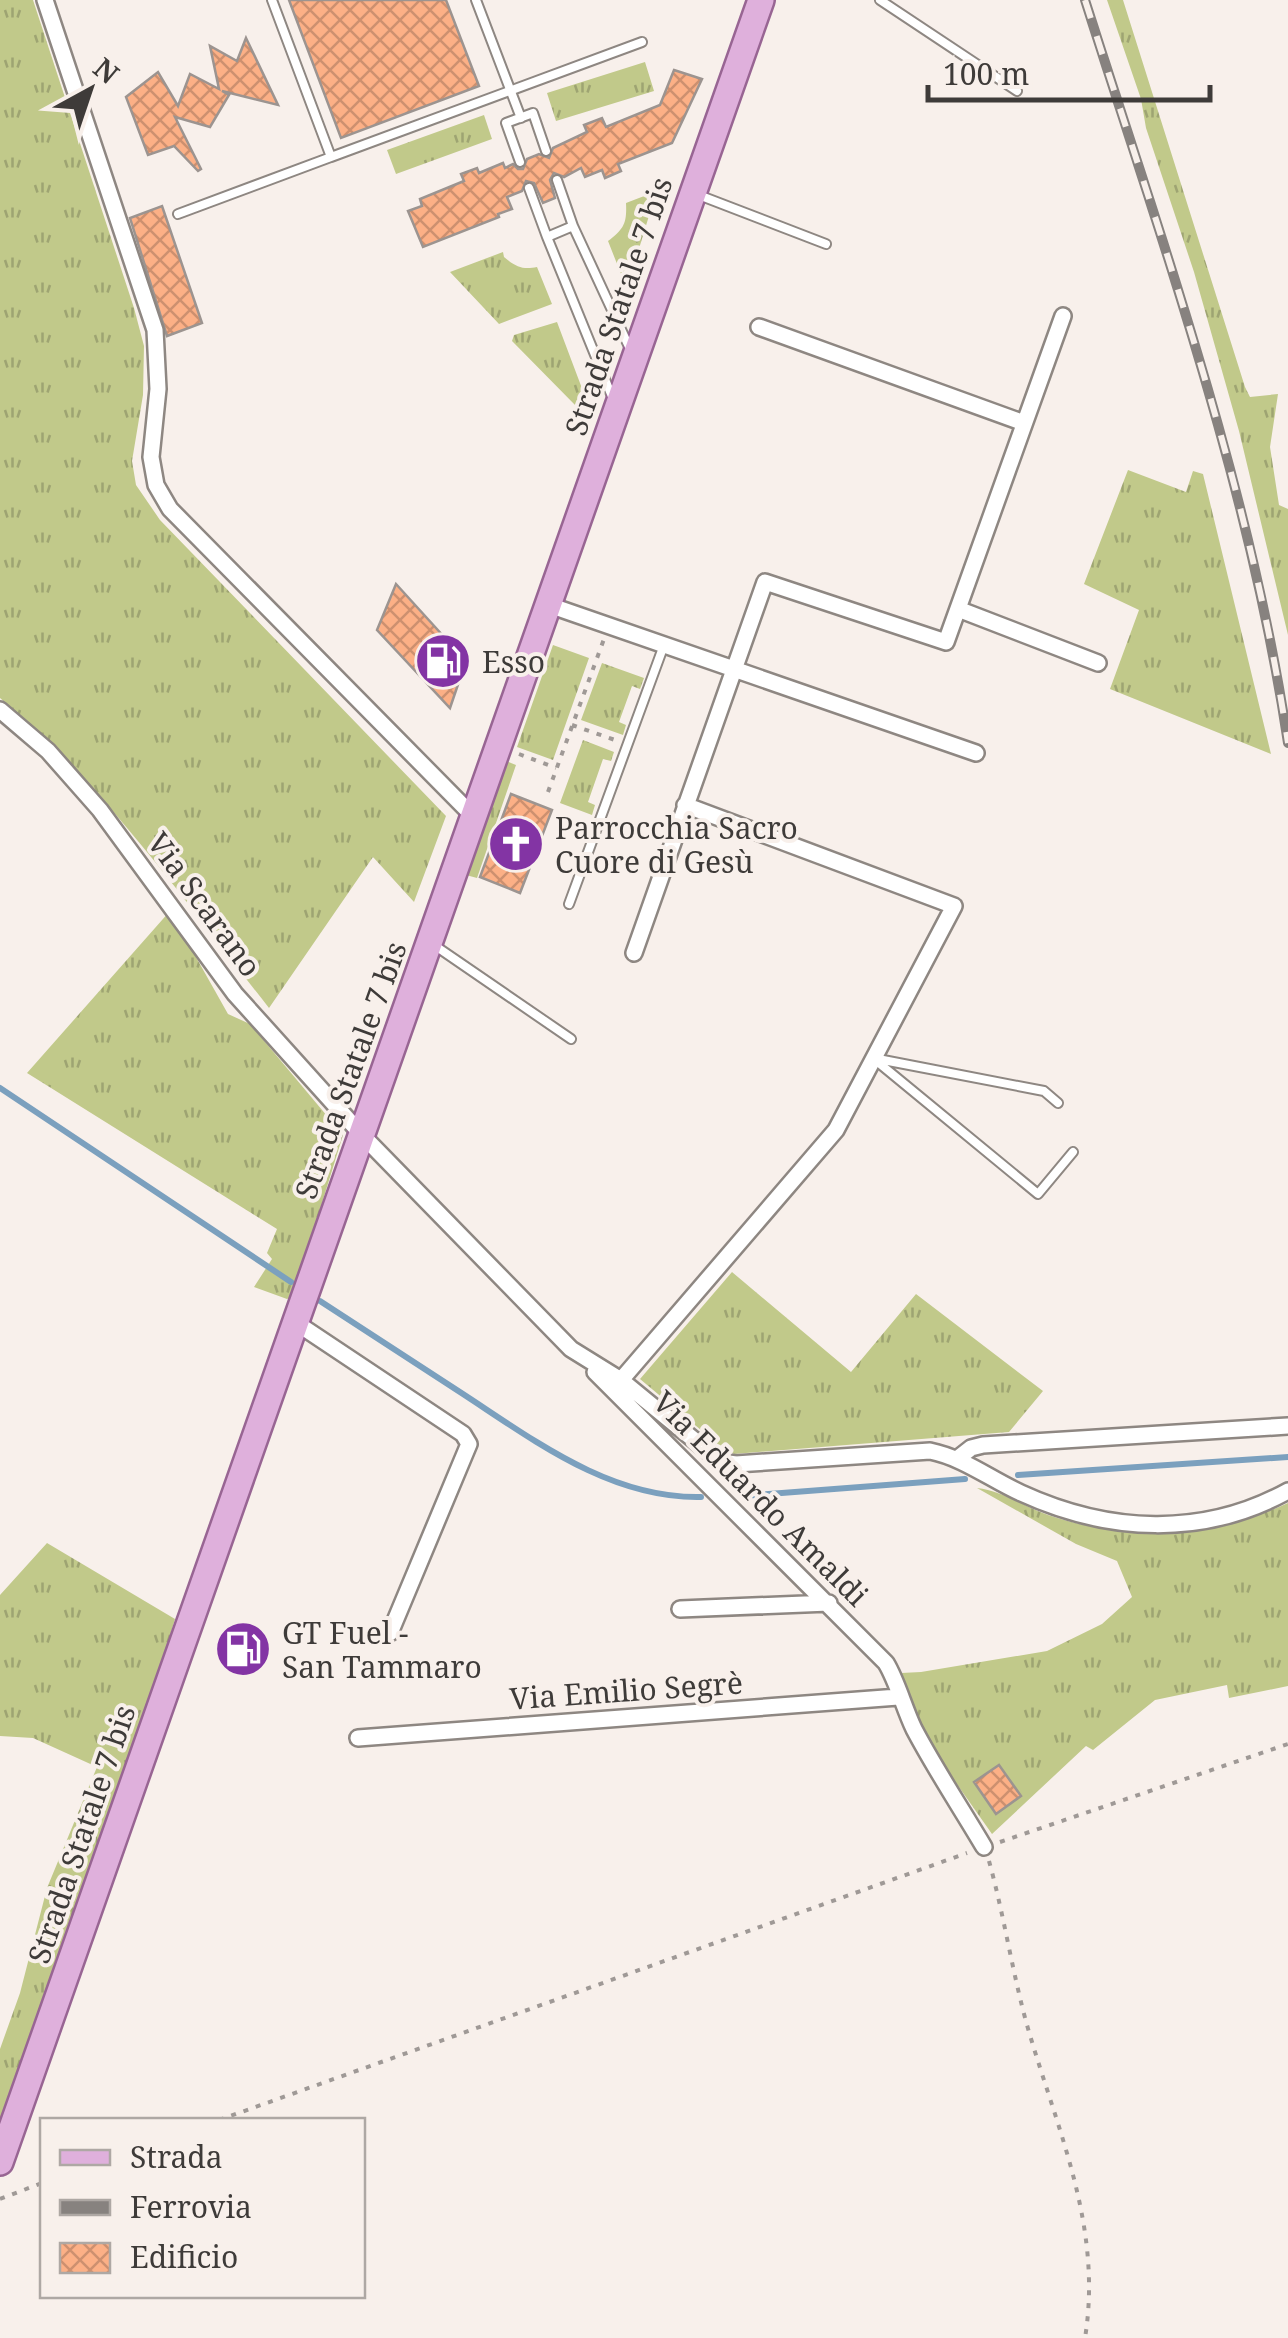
<svg xmlns="http://www.w3.org/2000/svg" width="1288" height="2338" viewBox="0 0 1288 2338" font-family="'Noto Serif',serif">
<defs>
<pattern id="grass-tufts" width="24" height="20" patternUnits="userSpaceOnUse" patternTransform="scale(2.5)"><rect width="24" height="20" fill="#c1c98a"/><path d="M3 7l-1-3M5 7V3M7 7l1-3M15 17l-1-3M17 17v-4M19 17l1-3" fill="none" stroke="#9ea472"/></pattern>
<pattern id="building-cross-hatch" width="8" height="8" patternUnits="userSpaceOnUse" patternTransform="scale(2.5)"><rect width="8" height="8" fill="#fcb086"/><path d="M0 0l8 8M0 8l8-8" fill="none" stroke="#cd906f"/></pattern>
</defs>
<rect width="100%" height="100%" fill="#f8f0eb"/>
<path fill="url(#grass-tufts)" d="M0 0H33L134 308 144 346 143 395 132 461 136 485 160 520 446 816 414 902 373 857 269 1008C184 900 105 787 0 698Z
M1107 0H1123L1245 387 1250 397 1278 394 1270 447 1279 505 1288 509V635L1239 431 1194 272 1146 128 1141 99Z
M645 62 654 91 556 121 547 93Z
M484 115 492 139 396 174 387 150Z
M652 193 655 196 631 275 623 279 608 241C624 229 627 223 626 203Z
M503 252 504 257C516 267 523 270 537 267L552 304 499 324 450 272Z
M557 322 586 399 576 406 512 341 514 335Z
M1128 470 1186 492 1193 471 1203 474 1271 754 1110 689 1139 610 1084 584Z
M553 645 589 658 553 760 517 747Z
M602 663 644 678 640 689 632 686 619 722 626 725 623 735 581 720Z
M583 740 614 752 611 761 603 759 588 802 595 805 592 815 560 803Z
M506 761 516 765 477 878 466 875Z
M170 911 228 1014 250 1024 343 1135 293 1297 287 1299 254 1287 272 1259 267 1253 277 1229 27 1073Z
M732 1272 851 1372 916 1294 1043 1391 1009 1432 734 1454 720 1446 640 1379Z
M977 1488C1003 1491 1023 1506 1048 1515 1129 1542 1210 1538 1288 1503V1686L1229 1698 1227 1685 1155 1700 1093 1750 1086 1746 992 1834 923 1736 909 1706 901 1673 921 1672 1047 1651 1102 1624 1132 1597 1117 1561 1076 1544Z
M47 1543 175 1619 154 1689 0 2125V2049L20 1993 47 1888 97 1767 33 1738 0 1736V1595Z"/>
<g fill="none" stroke-linecap="round" stroke-linejoin="round">
<path stroke="#7ba0be" stroke-width="6" d="M0 1088 291 1282
M320 1301C368 1332 416 1363 463 1394 535 1441 611 1499 701 1497
M1018 1475 1288 1457
M744 1496 965 1479"/>
</g>
<path fill="url(#building-cross-hatch)" stroke="#9c9490" stroke-width="2.5" d="M289 0H446L479 86 341 138Z
M246 38 278 105 222 91 229 95 210 127 175 117 201 169 198 171 174 146 148 155 126 97 158 72 178 106 190 74 219 89 210 46 237 61Z
M674 70 702 79 672 143 618 164 621 171 605 178 602 170 585 177 581 168 564 177 554 173 550 180 555 198 543 203 534 183 526 181 522 191 507 197 512 209 498 214 499 217 423 247 408 211 422 206 420 199 464 181 461 174 477 168 479 173 503 163 505 168 513 164 518 169H523L527 159 539 154 549 158 553 148 587 132 584 125 602 118 606 127 660 105Z
M162 206 202 323 167 336 130 218Z
M396 584 466 661 450 708 377 630Z
M511 794 552 810 520 893 480 877Z
M999 1765 1021 1796 996 1814 974 1782Z"/>
<g fill="none" stroke-linecap="round" stroke-linejoin="round">
<g stroke="#8e8782" stroke-width="12">
<path id="service" d="M476 0 521 118
M880 0 1017 91
M331 157 642 42
M520 162 506 123 533 113 546 151
M557 180 573 226
M529 188 547 237
M696 194 826 244
M178 214 331 157 272 0
M613 399 547 237 573 226 631 351
M569 904 664 645
M434 945 571 1039
M874 1059 1038 1194 1073 1152
M878 1059 1044 1091 1058 1103"/>
</g>
<g stroke="#8e8782" stroke-width="20">
<path id="minor" d="M45 0 155 330 158 389 151 457 156 485 170 509 475 818
M759 327 1024 423
M549 605 976 753
M958 609 1098 663
M0 710 48 751 100 810 235 994 362 1135 571 1349 621 1380 721 1462 736 1464 930 1451C964 1458 990 1479 1021 1493 1108 1533 1203 1538 1288 1491
M634 953 765 582 946 642 1063 316
M295 1322 463 1434 469 1444 390 1633
M595 1372 886 1663C897 1681 904 1708 914 1729 935 1769 961 1808 984 1847
M621 1380 836 1130 954 906 685 805
M957 1459 971 1448 983 1445 1288 1426
M680 1609 829 1603
M358 1738 898 1697"/>
</g>
<g stroke="#986593" stroke-width="30">
<path id="primary" d="M0 2162 761 0"/>
</g>
<path stroke="#9f9996" stroke-width="4" stroke-dasharray="5 8" stroke-linecap="butt" d="M572 725 615 740
M519 754 556 768
M548 792 604 639
M1000 1842 1288 1744
M989 1861C1004 1915 1012 1971 1027 2025 1057 2130 1103 2226 1085 2338
M219 2120 967 1853
M0 2199 42 2183"/>
<use href="#service" stroke="#fff" stroke-width="8"/>
<use href="#minor" stroke="#fff" stroke-width="15"/>
<use href="#primary" stroke="#dfb0dc" stroke-width="25"/>
<g stroke="#87827f" stroke-width="10">
<path id="rail" d="M1085 0C1163 245 1250 487 1288 743"/>
</g>
<use href="#rail" stroke="#f8f0eb" stroke-width="6" stroke-dasharray="19" stroke-linecap="butt"/>
</g>
<defs>
<g id="fuel-disc" transform="scale(2.875)"><circle r="9.5" fill="#8334a4" stroke="#f8f0eb"/><path d="M-5.5-6h7V0h2V4h1.3V-2.5L3-4.5l.8-.8L6-3V5H2.5V1h-1V6h-7ZM-4.2-4.7v3.2H.2V-4.7Z" fill="#fff"/></g>
<g id="church-disc" transform="scale(2.875)"><circle r="9.5" fill="#8334a4" stroke="#f8f0eb"/><path d="M-1.2-6h2.4v3.5h3.3v2.4h-3.3V6h-2.4V-.1h-3.3v-2.4h3.3Z" fill="#fff"/></g>
</defs>
<g fill-rule="evenodd">
<use href="#fuel-disc" x="443" y="661"/>
<use href="#church-disc" x="516" y="844"/>
<use href="#fuel-disc" x="243" y="1649"/>
</g>
<g text-anchor="middle" dominant-baseline="central" stroke-width="8" stroke-linejoin="round" paint-order="stroke">
<g font-size="30" fill="#3e3b39" stroke="#f8f0eb">
<text transform="translate(618 306) rotate(-71)">Strada Statale 7 bis</text>
<text transform="translate(205 904) rotate(54)">Via Scarano</text>
<text transform="translate(350 1070) rotate(-70)">Strada Statale 7 bis</text>
<text transform="translate(761 1498) rotate(45)">Via Eduardo Amaldi</text>
<text transform="translate(626 1690) rotate(-4)">Via Emilio Segrè</text>
<text transform="translate(81 1834) rotate(-71)">Strada Statale 7 bis</text>
</g>
<g font-size="30" fill="#3e3b39" stroke="#f8f0eb" text-anchor="start">
<text x="482" y="661">Esso</text>
<text x="555" y="827">Parrocchia Sacro<tspan x="555" dy="34">Cuore di Gesù</tspan></text>
<text x="282" y="1632">GT Fuel -<tspan x="282" dy="34">San Tammaro</tspan></text>
</g>
</g>
<rect x="40" y="2118" width="325" height="180" fill="#f8f0eb" stroke="#aea8a4" stroke-width="2.5"/>
<rect x="60" y="2150" width="50" height="15" fill="#dfb0dc" stroke="#aea8a4" stroke-width="2.5"/>
<text x="130" y="2168" font-size="30" fill="#3e3b39">Strada</text>
<rect x="60" y="2200" width="50" height="15" fill="#87827f" stroke="#aea8a4" stroke-width="2.5"/>
<text x="130" y="2218" font-size="30" fill="#3e3b39">Ferrovia</text>
<rect x="60" y="2243" width="50" height="30" fill="url(#building-cross-hatch)" stroke="#aea8a4" stroke-width="2.5"/>
<text x="130" y="2268" font-size="30" fill="#3e3b39">Edificio</text>
<g transform="translate(90 90) rotate(40)" stroke="#f8f0eb" stroke-width="8" paint-order="stroke">
<path d="M0-8L18 38L0 25L-18 38Z" fill="#3e3b39"/>
<text y="-15" font-size="28" font-weight="bold" text-anchor="middle" fill="#3e3b39">N</text>
</g>
<path d="M928 85v15h282v-15" fill="none" stroke="#3e3b39" stroke-width="5"/>
<text x="943" y="85" font-size="30" fill="#3e3b39" stroke="#f8f0eb" stroke-width="8" paint-order="stroke">100 m</text>
</svg>
